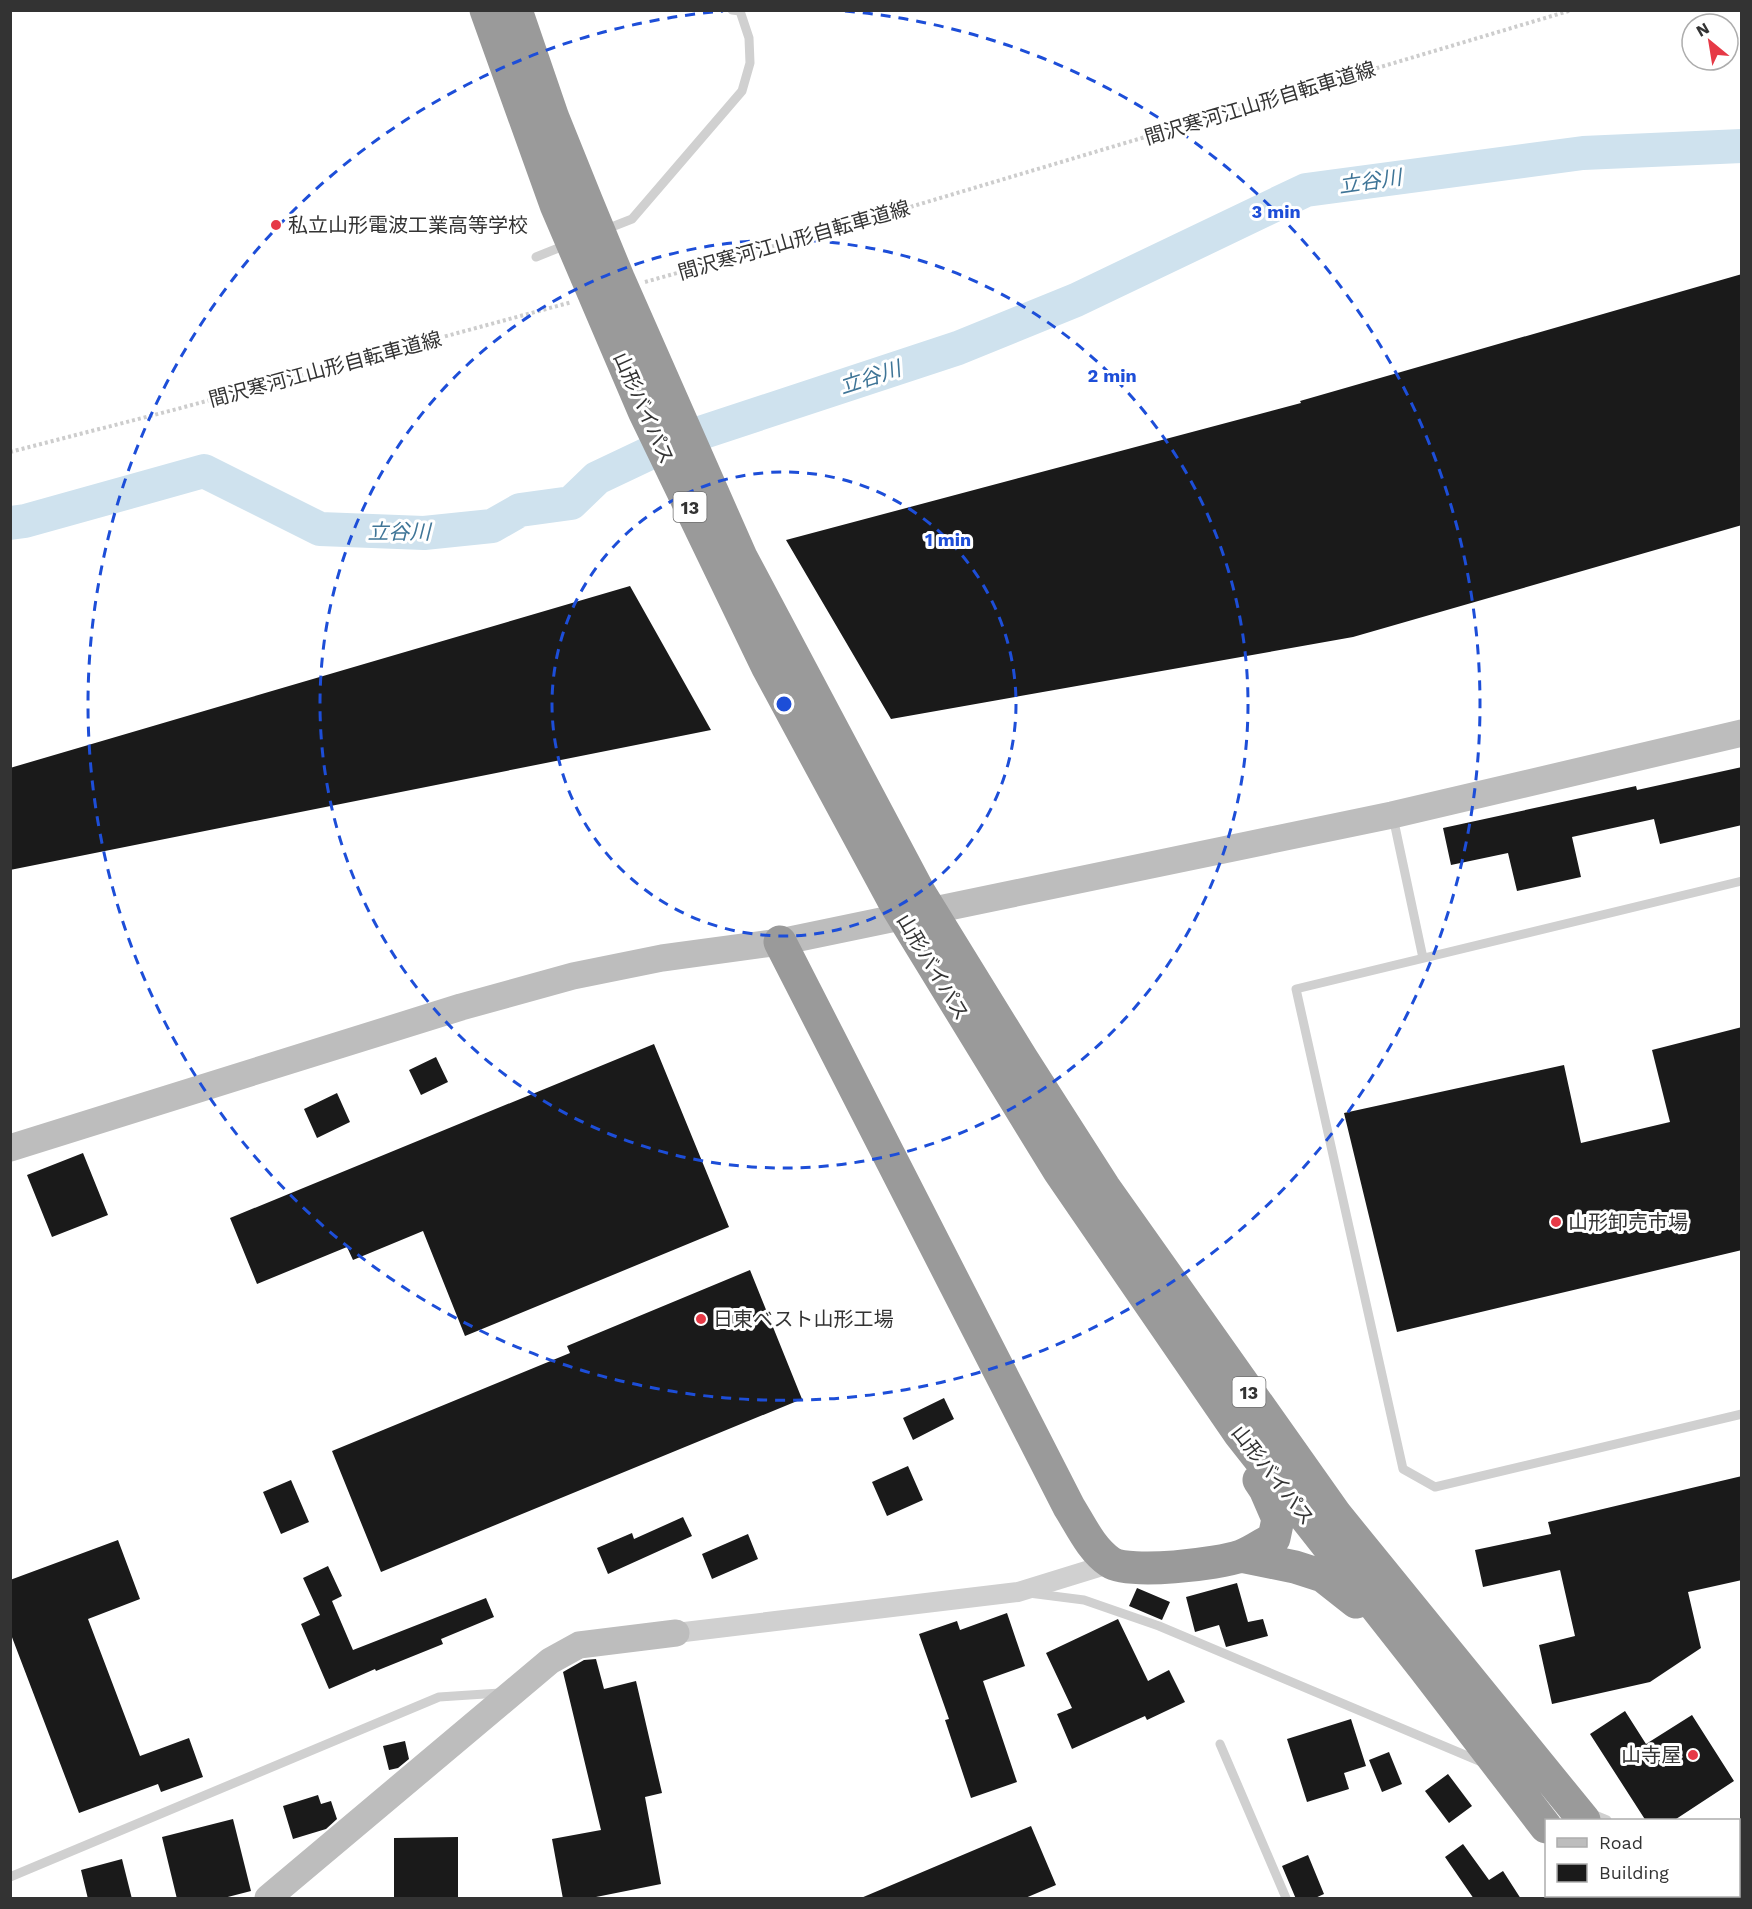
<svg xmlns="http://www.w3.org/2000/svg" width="1752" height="1909" viewBox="0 0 1752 1909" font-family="'Work Sans','Noto Sans JP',sans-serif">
<rect width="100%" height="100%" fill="#fff"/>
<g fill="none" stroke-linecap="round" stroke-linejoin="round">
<path stroke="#cfe2ee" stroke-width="34" d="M10 523 25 521 204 471 320 529 424 533 492 526 520 510 571 503 597 478 673 442 958 348 1076 300 1306 190 1583 153 1742 146"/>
</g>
<path fill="#1a1a1a" d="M1742 274V525L1353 637 891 719 786 540 1301 403 1300 401Z
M630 586 711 730 10 870V768Z
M1742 767V825L1660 844 1654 819 1572 837 1581 877 1517 891 1508 853 1451 865 1443 828 1636 786 1637 790Z
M1742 1027V1250L1397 1332 1344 1113 1564 1065 1581 1143 1670 1122 1652 1050Z
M654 1044 729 1227 465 1336 423 1231 353 1260 347 1247 257 1284 230 1218Z
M436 1057 448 1082 421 1095 409 1070Z
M337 1093 350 1122 317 1138 304 1109Z
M83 1153 108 1215 52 1237 27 1175Z
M750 1270 802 1399 381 1572 332 1451 570 1353 567 1346Z
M944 1398 954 1419 913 1440 903 1418Z
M908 1466 923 1500 887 1516 872 1482Z
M1742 1476V1580L1688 1592 1701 1648 1650 1682 1552 1704 1539 1645 1575 1636 1560 1570 1483 1587 1475 1550 1551 1534 1548 1522Z
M291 1480 309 1522 281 1534 263 1492Z
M683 1517 692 1536 608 1574 597 1548 632 1533 634 1539Z
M748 1534 758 1559 712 1579 702 1554Z
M118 1540 140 1599 88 1619 140 1756 189 1738 203 1777 161 1792 158 1784 79 1813 10 1632V1580Z
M328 1566 342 1596 332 1601 353 1650 486 1598 494 1617 441 1639 443 1644 376 1671 375 1669 329 1689 301 1624 320 1615 303 1578Z
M1237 1583 1248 1622 1263 1619 1268 1636 1226 1647 1219 1625 1195 1632 1186 1597Z
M1137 1588 1170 1602 1162 1620 1129 1606Z
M1007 1613 1025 1666 983 1681 1017 1782 971 1798 945 1720 949 1719 919 1634 957 1621 960 1630Z
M1118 1619 1148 1681 1169 1670 1185 1702 1147 1720 1145 1716 1072 1749 1057 1714 1072 1708 1046 1653Z
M596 1659 604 1689 636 1681 662 1793 645 1797 661 1884 586 1899H563L552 1839 601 1830 563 1672 584 1660Z
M1625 1711 1646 1744 1692 1715 1734 1781 1673 1821H1646L1590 1734Z
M1351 1719 1366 1766 1344 1773 1349 1789 1307 1802 1287 1739Z
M405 1741 409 1759 398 1768 389 1770 383 1746Z
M1389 1752 1402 1784 1382 1792 1369 1760Z
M1448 1774 1472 1806 1449 1823 1425 1791Z
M318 1795 321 1804 331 1801 337 1819 326 1829 293 1839 283 1806Z
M233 1819 251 1891 220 1899H177L162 1837Z
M1031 1826 1056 1885 1023 1899 861 1898Z
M458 1837V1899H394V1838Z
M1463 1844 1489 1880 1503 1871 1521 1899H1474L1445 1857Z
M1308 1855 1324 1894 1313 1899H1296L1282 1866Z
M122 1859 132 1899H88L81 1870Z"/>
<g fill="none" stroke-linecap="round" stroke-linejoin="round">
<path stroke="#cdcdcd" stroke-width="4" stroke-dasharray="3 3" stroke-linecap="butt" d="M645 282 873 218 1572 10
M10 452 177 409 572 302"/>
<path stroke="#d0d0d0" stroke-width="9" d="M604 230 632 219 742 91 750 63 749 38 740 11 732 10
M536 257 566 245
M1393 817 1423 958
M1742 881 1296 989 1403 1469 1435 1487 1742 1414
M1029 1593 1084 1600 1159 1626 1484 1763
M1220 1744 1286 1898
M1590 1813 1607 1820
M10 1877 439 1697 500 1693
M1738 1879 1742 1880"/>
<path stroke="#d0d0d0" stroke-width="20" d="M676 1633 1018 1592 1112 1563"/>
<path stroke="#bdbdbd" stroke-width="27" d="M10 1148 461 1007 573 976 662 958 780 942 1392 815 1742 733
M268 1898 550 1661 579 1645 676 1633"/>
<path stroke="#9a9a9a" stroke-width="33" d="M486 10 556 205 644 411 768 668 896 905 1059 1171 1239 1433 1424 1668 1546 1827
M516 10 553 118 586 200 619 280 741 557 919 892 1022 1059 1104 1187 1336 1515 1584 1820
M780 942 1069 1507C1081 1526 1091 1549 1110 1562 1129 1575 1219 1564 1241 1556 1252 1552 1263 1544 1274 1538L1278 1519 1265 1489 1259 1480
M1241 1556 1295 1567 1323 1576 1356 1602
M1599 1896 1602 1898
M1641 1896 1643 1898"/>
</g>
<g fill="none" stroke="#1d4ed8" stroke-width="3" stroke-dasharray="10 8">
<circle cx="784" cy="704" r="232"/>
<circle cx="784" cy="704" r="464"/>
<path d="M845 11A696 696 0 1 1 723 11"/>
</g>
<g fill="#e63946" stroke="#fff" stroke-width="2">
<circle cx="276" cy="225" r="6"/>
<circle cx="1556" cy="1222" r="6"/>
<circle cx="701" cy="1319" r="6"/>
<circle cx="1693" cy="1755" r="6"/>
</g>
<g text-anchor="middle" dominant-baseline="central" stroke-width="6" stroke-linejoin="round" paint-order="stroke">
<g fill="#fff" stroke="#707070" stroke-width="1.5">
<rect x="673.5" y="492" width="33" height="30" rx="4.5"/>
<rect x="1232.5" y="1377" width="33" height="30" rx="4.5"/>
</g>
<g font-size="18" font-weight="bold" fill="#333">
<text x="690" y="507">13</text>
<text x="1249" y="1392">13</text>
</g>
<g font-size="20" fill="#333" stroke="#fff">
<text transform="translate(1260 103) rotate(-17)">間沢寒河江山形自転車道線</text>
<text transform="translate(794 240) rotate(-16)">間沢寒河江山形自転車道線</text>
<text transform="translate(325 369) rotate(-15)">間沢寒河江山形自転車道線</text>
<text transform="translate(644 408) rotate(66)">山形バイパス</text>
<text transform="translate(933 967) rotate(59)">山形バイパス</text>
<text transform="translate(1273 1475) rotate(52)">山形バイパス</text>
</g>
<g font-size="20" fill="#333" stroke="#fff" text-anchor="start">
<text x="288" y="225">私立山形電波工業高等学校</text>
<text x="1568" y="1222">山形卸売市場</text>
<text x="713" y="1319">日東ベスト山形工場</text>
<text x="1681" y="1755" text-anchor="end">山寺屋</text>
</g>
<g font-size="21" font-style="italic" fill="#3f7597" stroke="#fff">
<text transform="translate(1370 181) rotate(-8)">立谷川</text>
<text transform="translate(870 377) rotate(-18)">立谷川</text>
<text x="399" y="531">立谷川</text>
</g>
</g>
<circle cx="784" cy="704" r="9" fill="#1d4ed8" stroke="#fff" stroke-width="3"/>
<g font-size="18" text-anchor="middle" font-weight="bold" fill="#1d4ed8" stroke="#fff" stroke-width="6" stroke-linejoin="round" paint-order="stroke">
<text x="1276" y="218">3 min</text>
<text x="1112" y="382">2 min</text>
<text x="948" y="546">1 min</text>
</g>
<rect width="1752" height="1909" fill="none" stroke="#333333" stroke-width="24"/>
<rect x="1545" y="1819" width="195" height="78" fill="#ffffff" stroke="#adadad" stroke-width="1.5"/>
<rect x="1557" y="1838" width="30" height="9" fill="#bdbdbd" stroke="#adadad" stroke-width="1.5"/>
<text x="1599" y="1849" font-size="18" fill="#333333">Road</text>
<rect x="1557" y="1864" width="30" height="18" fill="#1a1a1a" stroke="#adadad" stroke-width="1.5"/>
<text x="1599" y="1879" font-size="18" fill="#333333">Building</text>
<g transform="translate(1710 42) rotate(330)"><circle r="28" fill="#ffffff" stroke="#adadad" stroke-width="1.5"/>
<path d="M0-4.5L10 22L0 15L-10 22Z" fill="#e63946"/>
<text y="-9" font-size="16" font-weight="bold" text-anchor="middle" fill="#333333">N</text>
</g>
</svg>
